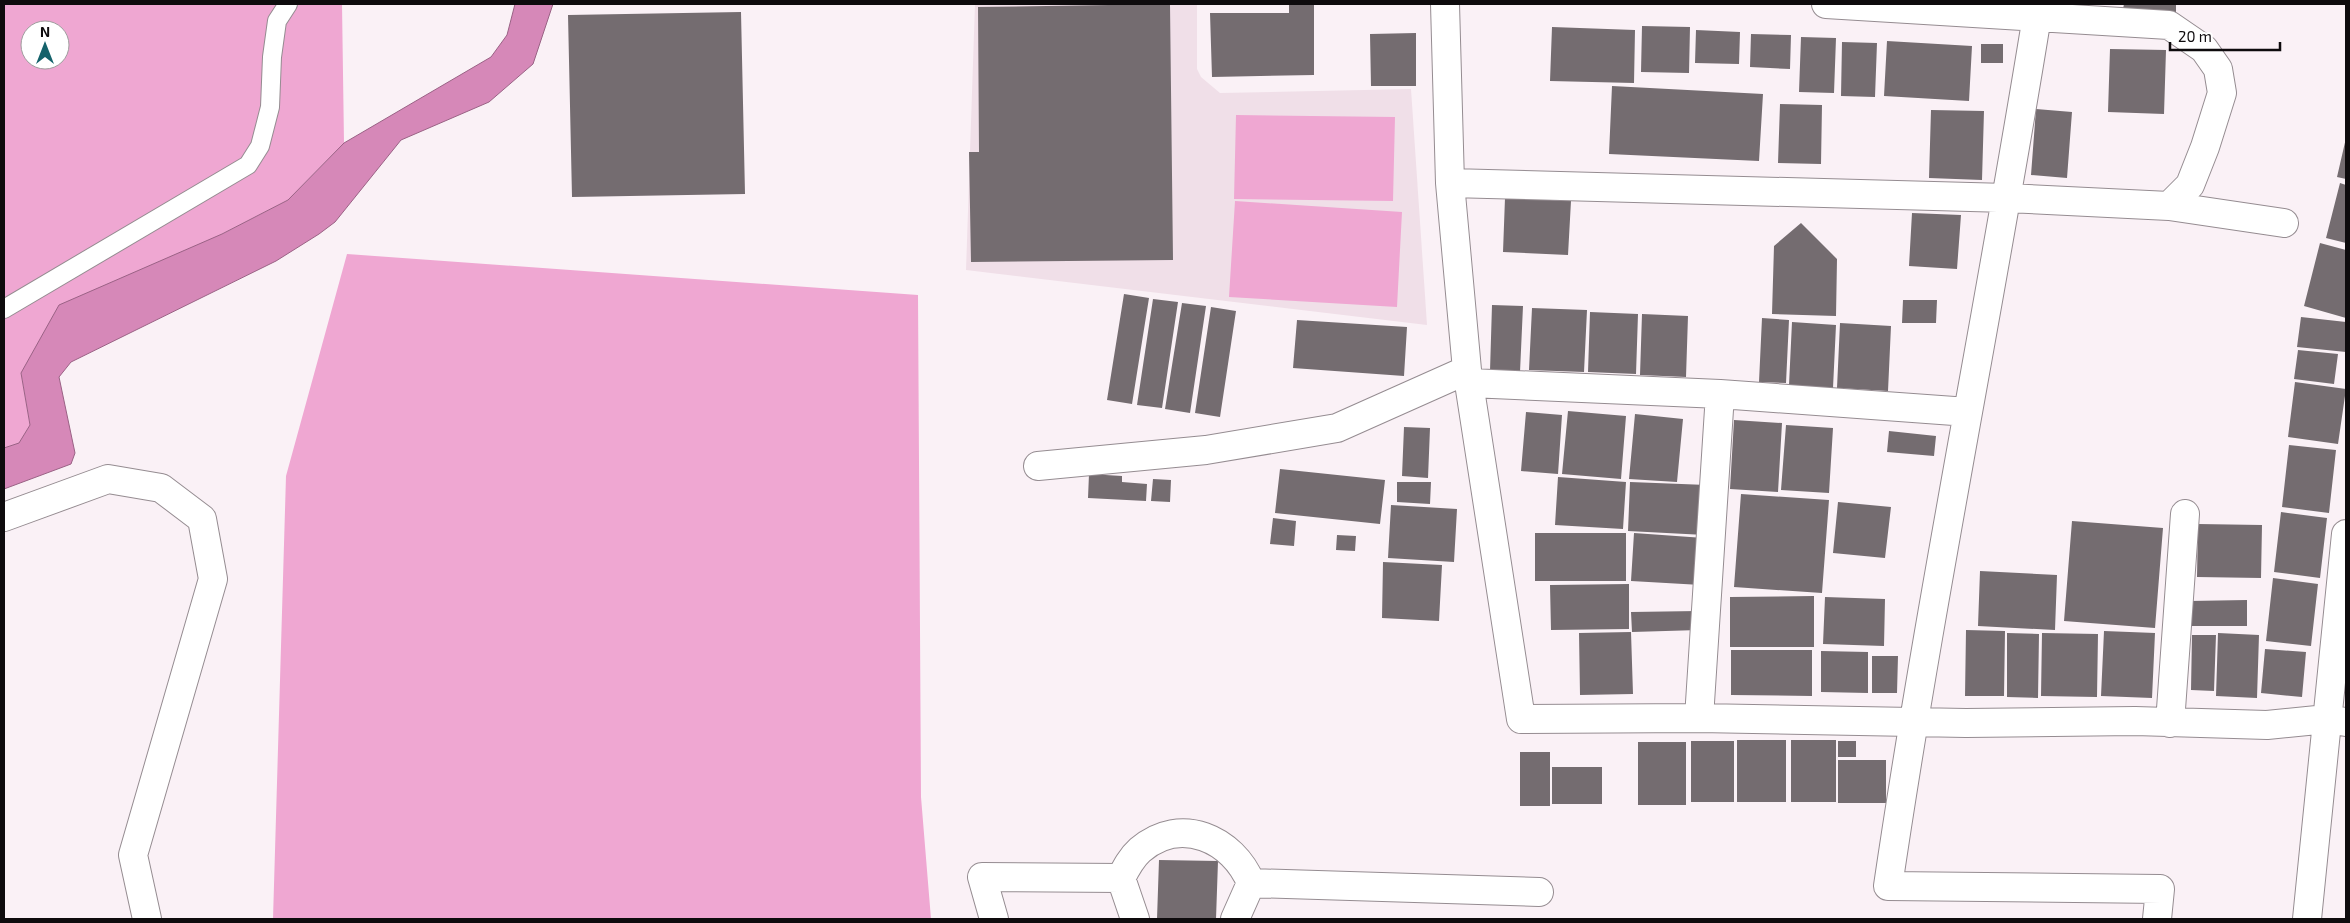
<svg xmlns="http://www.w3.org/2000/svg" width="2350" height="923" viewBox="0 0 2350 923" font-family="'Exo 2',sans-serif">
<rect width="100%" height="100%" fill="#faf1f6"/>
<path fill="#f0dfe8" d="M975 4H1197V69L1201 77 1220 93 1411 89 1427 325 966 270Z"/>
<path fill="#efa7d2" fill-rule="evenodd" d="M4 4H342L344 143 288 200 222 234 21 373 30 425 19 444 4 448ZM30 30H60V60H30Z
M1236 115 1395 117 1393 201 1234 199Z
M1235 201 1402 212 1397 307 1229 297Z
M347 254 918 295 921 797 931 919H273L286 476Z"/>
<path fill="#d688b8" stroke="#9a6285" d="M515 4H553L533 64 489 102 401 140 335 222 319 234 276 261 71 362 59 377 75 453 71 464 4 489V448L19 443 30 425 21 373 59 305 222 234 288 200 344 143 491 57 507 35Z"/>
<path fill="#746c70" d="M1170 4 1173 260 971 262 969 152H979L978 7Z
M1289 4H1314V75L1212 77 1210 13H1289Z
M2124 4H2176V12L2123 9Z
M741 12 745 194 572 197 568 15Z
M1642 26 1690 27 1689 73 1641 72Z
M1552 27 1635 30 1634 83 1550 81Z
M1696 30 1740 32 1739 64 1695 63Z
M1416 33V86H1371L1370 34Z
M1751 34 1791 35 1790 69 1750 67Z
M1801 37 1836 38 1834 93 1799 92Z
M1887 41 1972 46 1969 101 1884 96Z
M1842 42 1877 43 1875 97 1841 96Z
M1981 44H2003V63H1981Z
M2110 49 2166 50 2164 114 2108 112Z
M1612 86 1763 94 1759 161 1609 154Z
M1780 104 1822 105 1821 164 1778 163Z
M2036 109 2072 112 2067 178 2031 175Z
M1931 110 1984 111 1982 180 1929 178Z
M2346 138V179L2337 177Z
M2340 183 2346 185V243L2326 238Z
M1505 198 1571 201 1568 255 1503 252Z
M1912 213 1961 215 1957 269 1909 266Z
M1801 223 1837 259 1836 316 1772 314 1774 246Z
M2320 243 2346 250V318L2304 306Z
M1124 294 1149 298 1132 404 1107 400Z
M1153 299 1178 302 1162 408 1137 405Z
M1903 300H1937L1936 323H1902Z
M1182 303 1206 306 1190 413 1165 409Z
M1492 305 1523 306 1520 372 1490 371Z
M1211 307 1236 311 1220 417 1195 413Z
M1532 308 1587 310 1584 372 1529 370Z
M1590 312 1638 314 1636 374 1588 372Z
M1642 314 1688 316 1686 377 1640 375Z
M2301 317 2346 322V352L2297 347Z
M1762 318 1789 320 1786 383 1759 382Z
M1297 320 1407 327 1404 376 1293 368Z
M1792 322 1836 325 1833 388 1789 385Z
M1840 323 1891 326 1888 391 1837 388Z
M2298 350 2338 354 2334 384 2294 379Z
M2295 382 2346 389 2338 444 2288 437Z
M1568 411 1626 416 1621 479 1562 474Z
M1526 412 1562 415 1558 474 1521 471Z
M1635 414 1683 419 1677 482 1629 479Z
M1734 420 1782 423 1778 492 1730 489Z
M1786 425 1833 428 1829 493 1781 490Z
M1404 427 1430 428 1428 478 1402 476Z
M1889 431 1936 436 1934 456 1887 452Z
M2289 445 2336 450 2329 513 2282 507Z
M1280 469 1385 480 1380 524 1275 513Z
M1089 474 1122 476V482L1147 484 1146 501 1088 498Z
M1558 477 1626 482 1623 529 1555 525Z
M1153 479 1171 480 1170 502 1151 501Z
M1397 482H1431L1430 504 1397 502Z
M1630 482 1707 485 1705 535 1628 531Z
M1741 494 1829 500 1822 593 1734 587Z
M1838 502 1891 507 1885 558 1833 553Z
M1391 505 1457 509 1454 562 1388 558Z
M2281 512 2327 518 2320 578 2274 572Z
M1273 518 1296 521 1294 546 1270 544Z
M2072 521 2163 528 2155 628 2064 621Z
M2198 524 2262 525 2261 578 2197 577Z
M1535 533H1626V581H1535Z
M1634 533 1704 538 1701 585 1631 581Z
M1337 535 1356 536 1355 551 1336 550Z
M1383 562 1442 565 1439 621 1382 618Z
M1980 571 2057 575 2055 630 1978 626Z
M2273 578 2318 584 2311 646 2266 641Z
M1629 584V629L1551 630 1550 585Z
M1814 596V647H1730V597Z
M1825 597 1885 599 1884 646 1823 644Z
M2247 600V626H2189V601Z
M1698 611 1699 630 1632 632 1631 612Z
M1966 630 2005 631 2004 696H1965Z
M2104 631 2155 633 2152 698 2101 696Z
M1631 632 1633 694 1580 695 1579 633Z
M2007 633 2039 634 2038 698 2007 697Z
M2042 633 2098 634 2097 697 2041 696Z
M2218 633 2259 635 2257 698 2216 696Z
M2192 635H2216L2214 691 2191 690Z
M2265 649 2306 652 2302 697 2261 693Z
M1731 650H1812V696L1731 695Z
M1821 651 1868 652V693L1821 692Z
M1872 656H1898L1897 693H1872Z
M1737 740H1786V802H1737Z
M1791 740H1836V802H1791Z
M1691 741H1734V802H1691Z
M1838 741H1856V757H1838Z
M1638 742H1686V805H1638Z
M1520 752H1550V806H1520Z
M1838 760H1886V803H1838Z
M1552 767H1602V804H1552Z
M1159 860 1218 861 1216 919H1157Z"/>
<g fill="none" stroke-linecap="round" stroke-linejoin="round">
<g stroke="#958c91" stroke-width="20">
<path id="lane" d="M4 309 248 165 260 146 270 107 272 57 277 21 288 4"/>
</g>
<g stroke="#958c91" stroke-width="30">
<path id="street" d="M1445 4 1450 183 1467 370 1521 719 1699 718 1966 723 2135 721 2267 725 2327 719 2346 722
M1826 4 2169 25 2204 49 2218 69 2222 93 2205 147 2190 185 2169 206
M2037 16C1990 307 1931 595 1888 886L2160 889 2157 919
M1450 183 2007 198 2169 206 2284 223
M1470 383 1720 394 1968 412
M1038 466 1206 450 1337 428 1467 370
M4 517 108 479 161 488 202 519 213 579 133 855 147 919
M1699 718 1720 394
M2170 723 2185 514
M1121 878C1126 868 1131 858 1140 850 1181 815 1233 839 1251 883
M994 919 982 877 1121 878 1135 919
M1235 919 1251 883 1539 892
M2307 919 2346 534"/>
</g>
<use href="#lane" stroke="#fff" stroke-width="18"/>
<use href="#street" stroke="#fff" stroke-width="28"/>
</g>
<rect width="2350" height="923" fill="none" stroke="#0e0b0d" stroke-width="10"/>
<g transform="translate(45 45)"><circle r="24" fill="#ffffff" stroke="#9f9d9e"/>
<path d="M0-4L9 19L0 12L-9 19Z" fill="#14626b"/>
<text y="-8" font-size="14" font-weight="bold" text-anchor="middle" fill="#0e0b0d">N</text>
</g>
<path d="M2170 42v8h110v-8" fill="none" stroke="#0e0b0d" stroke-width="2.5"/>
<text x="2178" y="42" font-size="15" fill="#0e0b0d" stroke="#ffffff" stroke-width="4" paint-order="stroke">20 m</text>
</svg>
